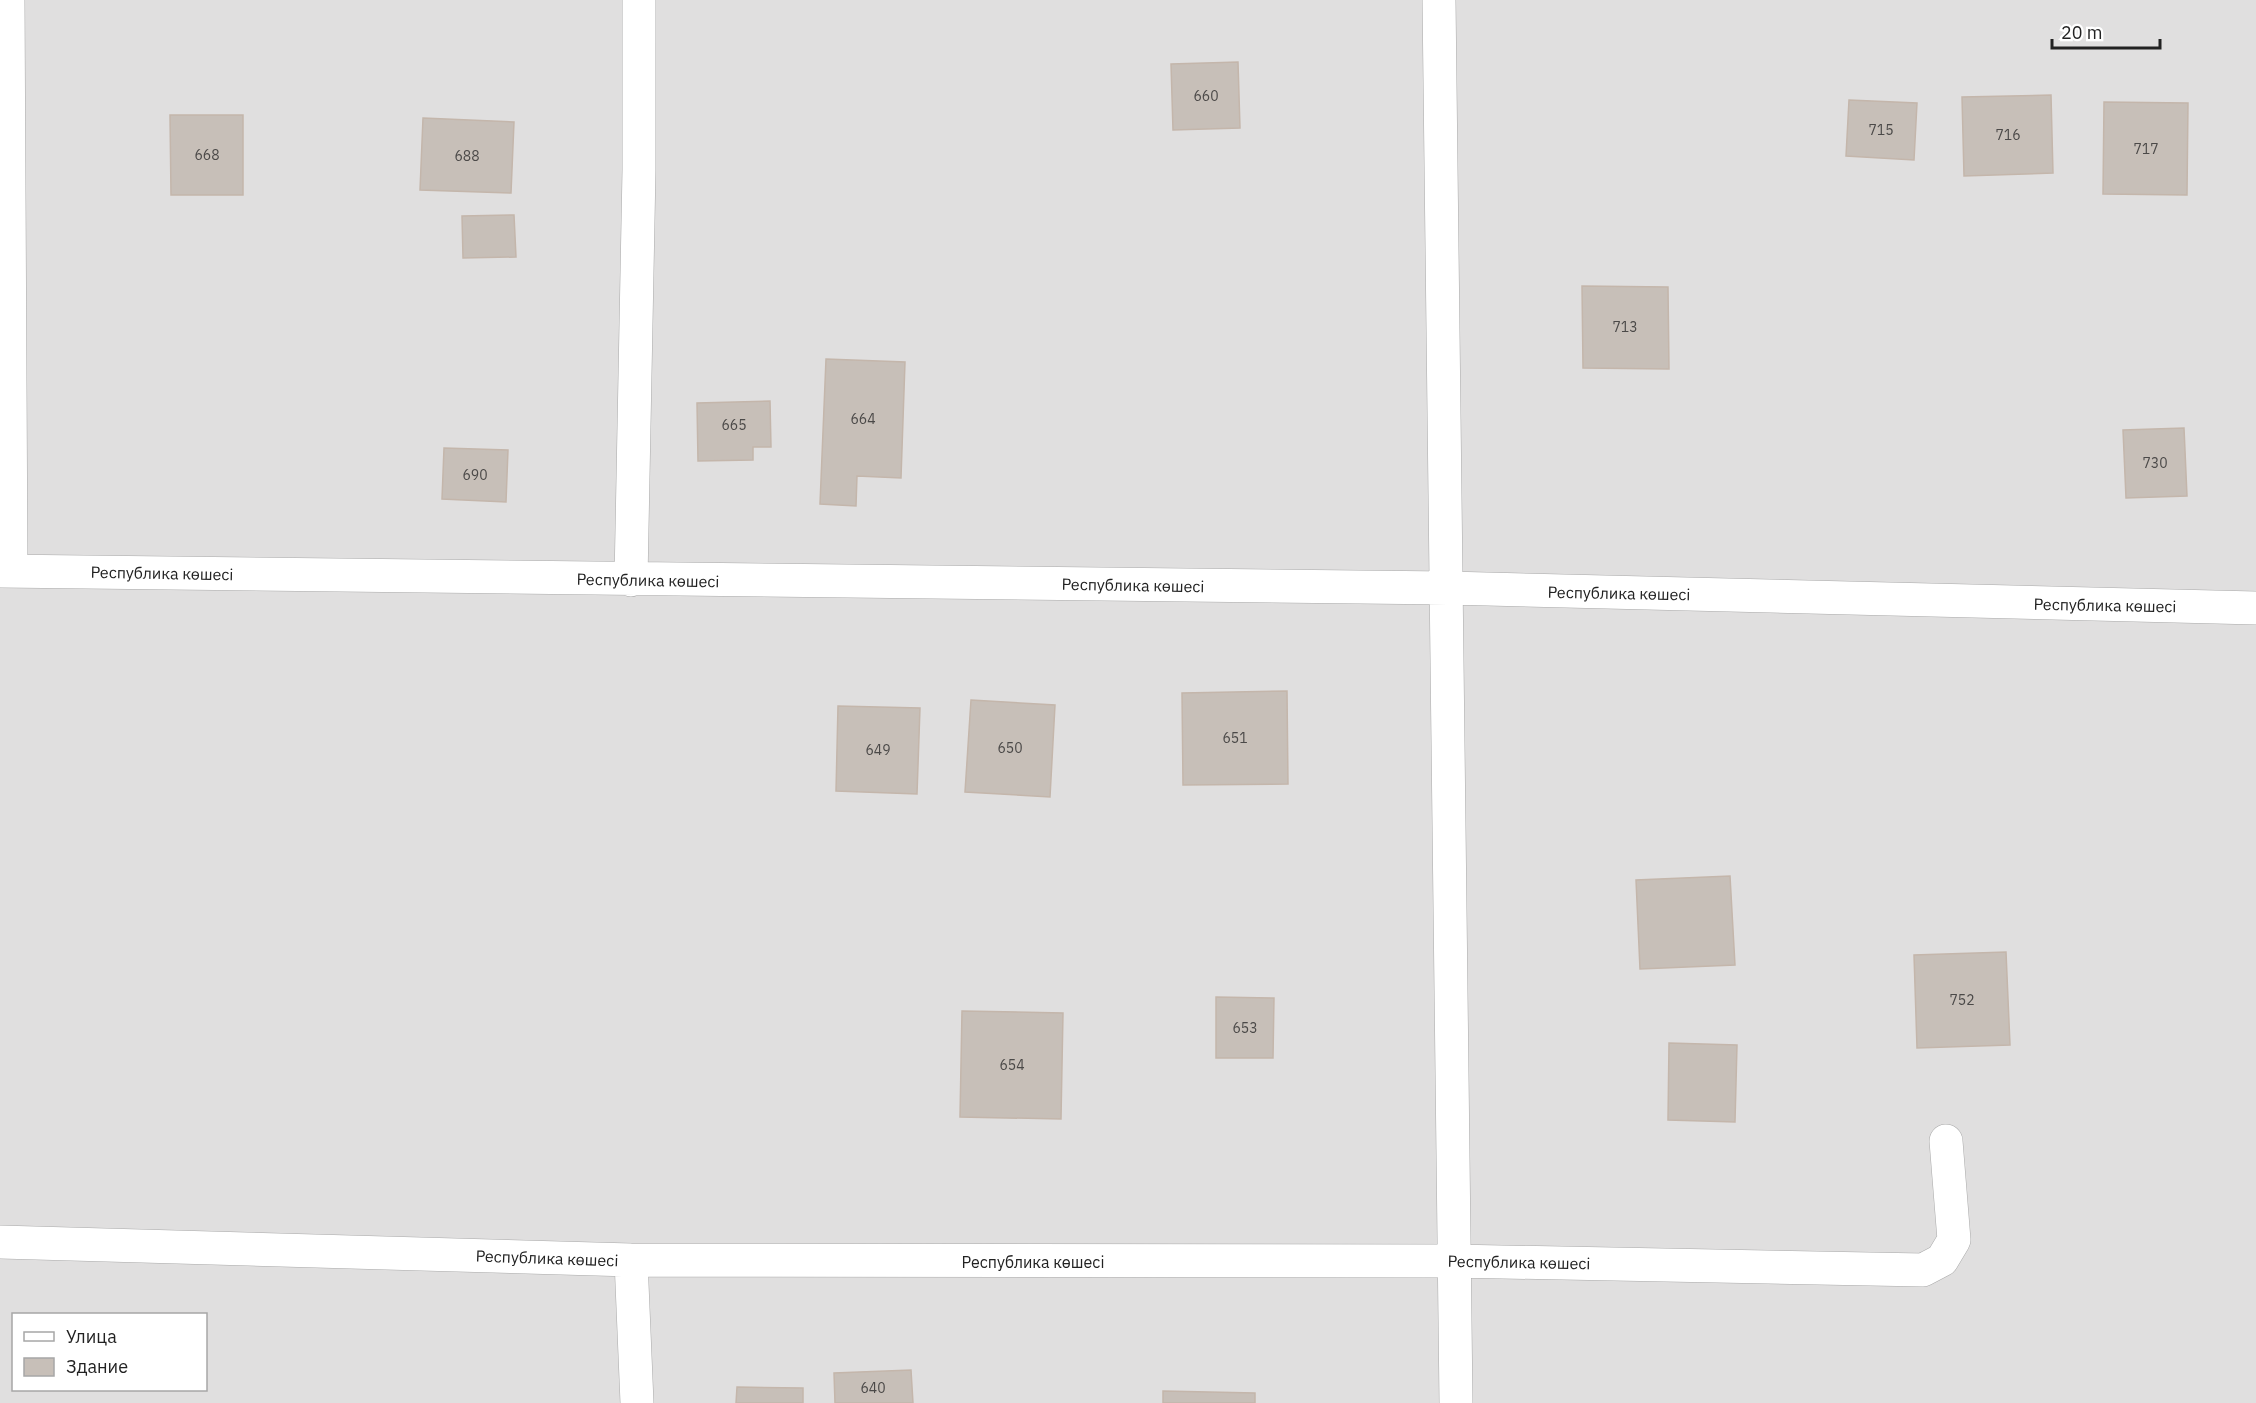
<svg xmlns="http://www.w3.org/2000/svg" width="2256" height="1403" viewBox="0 0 2256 1403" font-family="'IBM Plex Sans',sans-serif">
<rect width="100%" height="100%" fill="#f2efe9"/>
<path fill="#e0dfdf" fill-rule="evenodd" d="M0 0H2256V1403H0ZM14 1314H206V1390H14Z"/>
<path fill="#c7bfb8" stroke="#c4b6ab" stroke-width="1.5" d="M1238 62 1240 128 1173 130 1171 64Z
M2051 95 2053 173 1964 176 1962 97Z
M1849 100 1917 103 1914 160 1846 156Z
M2104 102 2188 103 2187 195 2103 194Z
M170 115H243V195H171Z
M423 118 514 122 511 193 420 190Z
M514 215 516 257 463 258 462 216Z
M1582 286 1668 287 1669 369 1583 368Z
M826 359 905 362 901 478 857 476 856 506 820 504Z
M770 401 771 447H753V460L698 461 697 403Z
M2184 428 2187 496 2126 498 2123 430Z
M444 448 508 450 506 502 442 499Z
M1287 691 1288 784 1183 785 1182 693Z
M971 700 1055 705 1050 797 965 792Z
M838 706 920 708 917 794 836 791Z
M1730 876 1735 965 1640 969 1636 880Z
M2006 952 2010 1045 1917 1048 1914 955Z
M1216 997 1274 998 1273 1058H1216Z
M962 1011 1063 1013 1061 1119 960 1117Z
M1669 1043 1737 1045 1735 1122 1668 1120Z
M911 1370 913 1403H835L834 1373Z
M737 1387 803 1388V1403H736Z
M1163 1391 1255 1393V1403H1163Z"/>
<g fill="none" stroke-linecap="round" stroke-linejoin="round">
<g stroke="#a9a9a9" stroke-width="34">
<path id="minor" d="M8 0 11 571
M1439 0 1456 1403
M0 571 1448 588 2256 608
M631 580 639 170V0
M0 1242 631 1260 1454 1261 1923 1270 1942 1260 1954 1240 1946 1141
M631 1260 637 1403"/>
</g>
<use href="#minor" stroke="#fff" stroke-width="33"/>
</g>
<g text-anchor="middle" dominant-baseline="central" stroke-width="5" stroke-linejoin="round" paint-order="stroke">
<g font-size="14" fill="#4b4948">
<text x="1206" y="96">660</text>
<text x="1881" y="130">715</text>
<text x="2008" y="135">716</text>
<text x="2146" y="149">717</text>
<text x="207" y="155">668</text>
<text x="467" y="156">688</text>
<text x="1625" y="327">713</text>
<text x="863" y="419">664</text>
<text x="734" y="425">665</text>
<text x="2155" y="463">730</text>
<text x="475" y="475">690</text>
<text x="1235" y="738">651</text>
<text x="1010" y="748">650</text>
<text x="878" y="750">649</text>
<text x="1962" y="1000">752</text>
<text x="1245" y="1028">653</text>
<text x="1012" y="1065">654</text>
<text x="873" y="1388">640</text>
</g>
<g font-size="16" fill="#222" stroke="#fff">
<text transform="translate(162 573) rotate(1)">Республика көшесі</text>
<text transform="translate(648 580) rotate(1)">Республика көшесі</text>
<text transform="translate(1133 585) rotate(1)">Республика көшесі</text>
<text transform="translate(1619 593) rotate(1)">Республика көшесі</text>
<text transform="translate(2105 605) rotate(1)">Республика көшесі</text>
<text transform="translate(547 1258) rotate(2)">Республика көшесі</text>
<text x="1033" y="1262">Республика көшесі</text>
<text transform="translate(1519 1262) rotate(1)">Республика көшесі</text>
</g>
</g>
<rect x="12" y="1313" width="195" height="78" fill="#ffffff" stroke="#a7a7a7" stroke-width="1.5"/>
<rect x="24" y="1332" width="30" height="9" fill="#ffffff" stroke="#a7a7a7" stroke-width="1.5"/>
<text x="66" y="1343" font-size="18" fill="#222222">Улица</text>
<rect x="24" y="1358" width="30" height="18" fill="#c7bfb8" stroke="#a7a7a7" stroke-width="1.5"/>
<text x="66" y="1373" font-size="18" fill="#222222">Здание</text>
<path d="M2052 39v9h108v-9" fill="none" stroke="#222222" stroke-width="3"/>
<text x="2061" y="39" font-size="18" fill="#222222" stroke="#ffffff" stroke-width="4.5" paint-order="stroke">20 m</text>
</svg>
